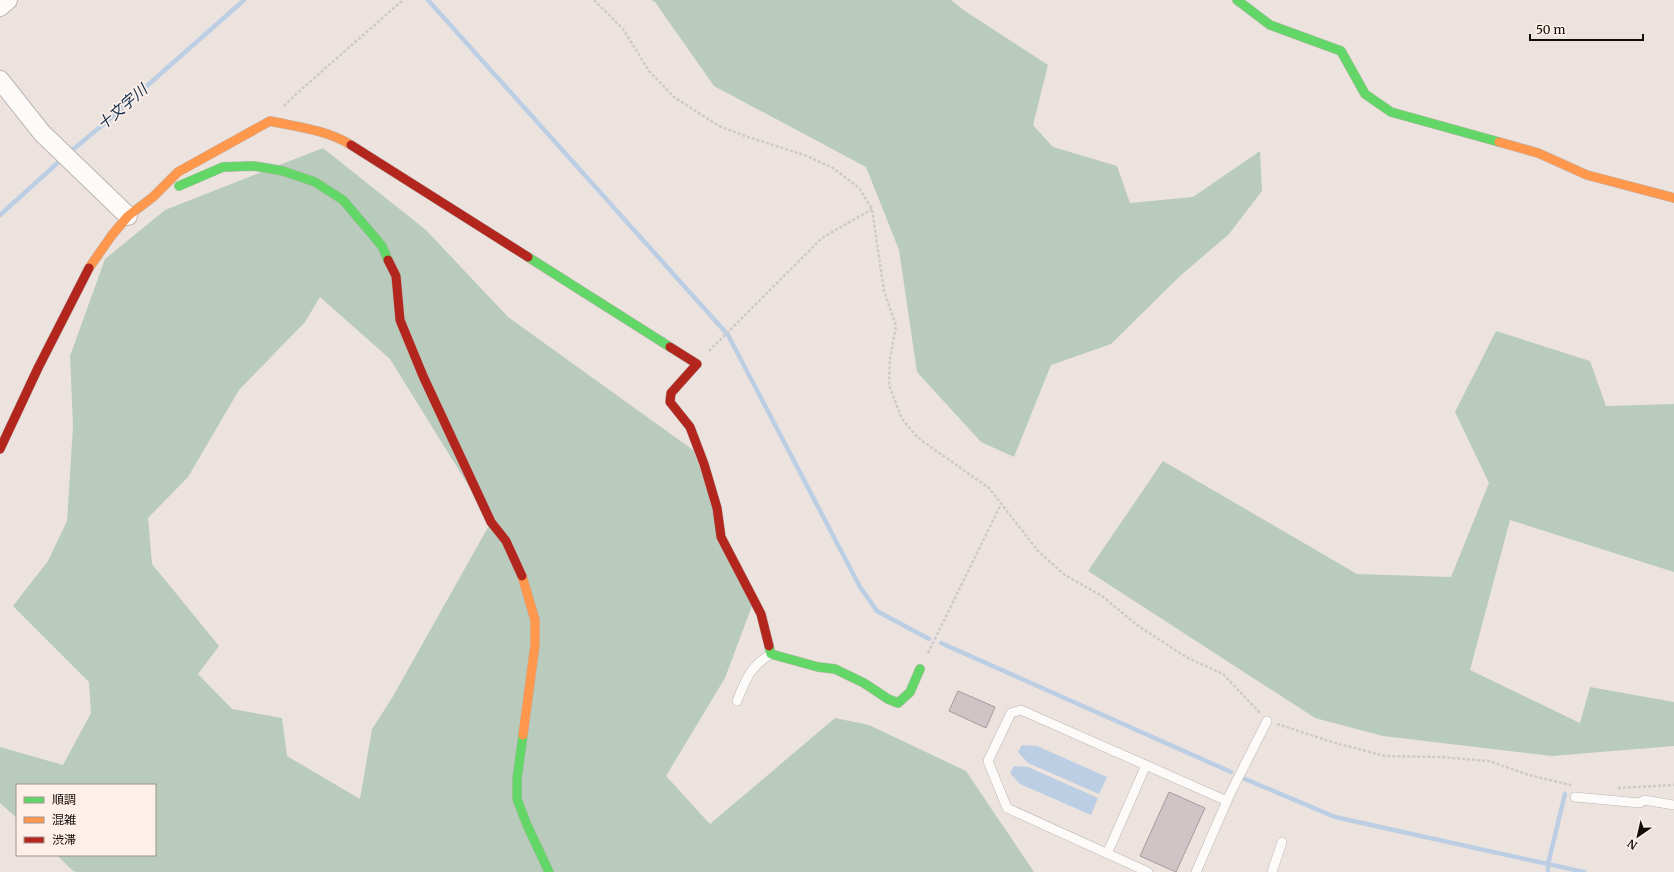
<svg xmlns="http://www.w3.org/2000/svg" width="1674" height="872" viewBox="0 0 1674 872" font-family="Merriweather,'Noto Sans JP',serif">
<rect width="100%" height="100%" fill="#ede3de"/>
<path fill="#b8cbbc" fill-rule="evenodd" d="M651 0H951L965 11 1048 65 1033 125 1053 147 1117 166 1130 203 1193 197 1260 151 1262 191 1229 234 1180 276 1111 344 1051 365 1014 457 981 442 917 372 899 250 866 167 714 86 655 2Z
M323 148 426 230 508 317 693 450 752 606 725 678 666 776 710 824 835 718 869 725 966 771 1034 872H77L73 871 57 855H155V785H17V818L0 803V747L63 765 91 713 89 682 13 606 48 561 67 521 73 426 70 356 105 259 165 210ZM320 297 390 359 491 522 392 698 372 729 360 799 287 756 282 718 232 709 198 674 219 646 152 564 148 518 188 477 239 390 305 322Z
M1496 331 1590 361 1606 406 1674 404V572L1510 520 1470 670 1580 723 1590 687 1674 702V746L1552 756 1383 736 1315 718 1088 571 1163 461 1357 574 1451 577 1489 483 1455 412Z"/>
<path fill="#bbcee3" d="M1022 745 1037 746 1107 777 1099 794 1028 763 1018 752Z
M1014 766 1028 767 1098 798 1091 815 1020 784 1010 773Z"/>
<g fill="none" stroke-linecap="round" stroke-linejoin="round">
<path stroke="#bbcee3" stroke-width="4.5" d="M428 0 728 335 860 587 877 611 929 639
M69 153 106 122 244 0
M0 215 63 158
M941 643 1231 772
M1245 779 1335 817 1584 872
M1548 872V864L1565 794"/>
</g>
<path fill="#cfc4c6" stroke="#a39c9b" d="M958 691 995 707 986 728 949 711Z
M1169 792 1205 808 1176 872 1140 856Z"/>
<g fill="none" stroke-linecap="round" stroke-linejoin="round">
<g stroke="#bcb4b0" stroke-width="10">
<path id="lane" d="M737 701C747 677 749 668 771 654
M1575 797 1640 803 1644 800 1674 805
M1107 854 1146 765
M1148 872 1007 808 988 761 1011 713 1021 710 1227 801
M1196 872 1230 794 1267 721
M1272 872 1282 842"/>
</g>
<g stroke="#bcb4b0" stroke-width="20">
<path id="street" d="M0 7 8 0
M0 80 42 133 128 216"/>
</g>
<g stroke="#bcb4b0" stroke-width="10">
<path id="fast" d="M1237 0 1270 25 1341 51 1365 94 1391 112 1499 142
M179 186 223 167 254 166 283 171 315 182 343 200 382 246 388 260
M528 257 670 347
M769 646 771 654 818 667 835 669 864 683 888 699 898 703 910 692 920 669
M523 735 517 779V799L527 825 549 872"/>
</g>
<g stroke="#bcb4b0" stroke-width="10">
<path id="slow" d="M1499 142 1538 153 1587 175 1674 198
M89 268 112 235 128 216 153 197 178 172 270 121C298 127 327 130 351 145
M522 576 535 620V645L523 735"/>
</g>
<g stroke="#bcb4b0" stroke-width="10">
<path id="jam" d="M351 145 528 257
M388 260 396 276 400 320 423 376 491 522 506 541 522 576
M670 347 697 364 671 393 670 402 690 427 704 464 717 508 721 537 761 614 769 646
M0 449 38 368 89 268"/>
</g>
<path stroke="#cdcac9" stroke-width="2.5" stroke-dasharray="3 2" stroke-linecap="butt" d="M594 0 623 29 649 71 674 97 719 126 745 136 807 156 833 168 859 188 872 209 884 291 896 326 890 358 889 385 902 419 918 438 989 488 1038 551 1065 575 1102 596 1137 625 1186 657 1223 674 1260 713
M284 106 295 95 403 0
M709 351 822 238 872 209
M928 653 1002 502
M1277 724 1335 743 1385 756 1441 757 1489 761 1529 775 1571 785
M1618 788 1674 785"/>
<use href="#lane" stroke="#fcfbfa" stroke-width="9"/>
<use href="#street" stroke="#fcfbfa" stroke-width="18"/>
<use href="#fast" stroke="#63d668" stroke-width="9"/>
<use href="#slow" stroke="#ff974d" stroke-width="9"/>
<use href="#jam" stroke="#b3261e" stroke-width="9"/>
</g>
<g text-anchor="middle" dominant-baseline="central" stroke-width="3.5" stroke-linejoin="round" paint-order="stroke">
<g font-size="15" font-style="italic" fill="#0a2d4d" stroke="#feefe8">
<text transform="translate(122 107) rotate(-41)">十文字川</text>
</g>
</g>
<rect x="16" y="784" width="140" height="72" fill="#feefe8" stroke="#a0948f"/>
<rect x="24" y="797" width="20" height="6" fill="#63d668" stroke="#a0948f"/>
<text x="52" y="804" font-size="12" fill="#120c0a">順調</text>
<rect x="24" y="817" width="20" height="6" fill="#ff974d" stroke="#a0948f"/>
<text x="52" y="824" font-size="12" fill="#120c0a">混雑</text>
<rect x="24" y="837" width="20" height="6" fill="#b3261e" stroke="#a0948f"/>
<text x="52" y="844" font-size="12" fill="#120c0a">渋滞</text>
<g transform="translate(1638 836) rotate(214)" stroke="#feefe8" stroke-width="3" paint-order="stroke">
<path d="M0-3L7 15L0 10L-7 15Z" fill="#120c0a"/>
<text y="-6" font-size="11" font-weight="bold" text-anchor="middle" fill="#120c0a">N</text>
</g>
<path d="M1530 34v6h113v-6" fill="none" stroke="#120c0a" stroke-width="2"/>
<text x="1536" y="34" font-size="12" fill="#120c0a" stroke="#feefe8" stroke-width="3" paint-order="stroke">50 m</text>
</svg>
